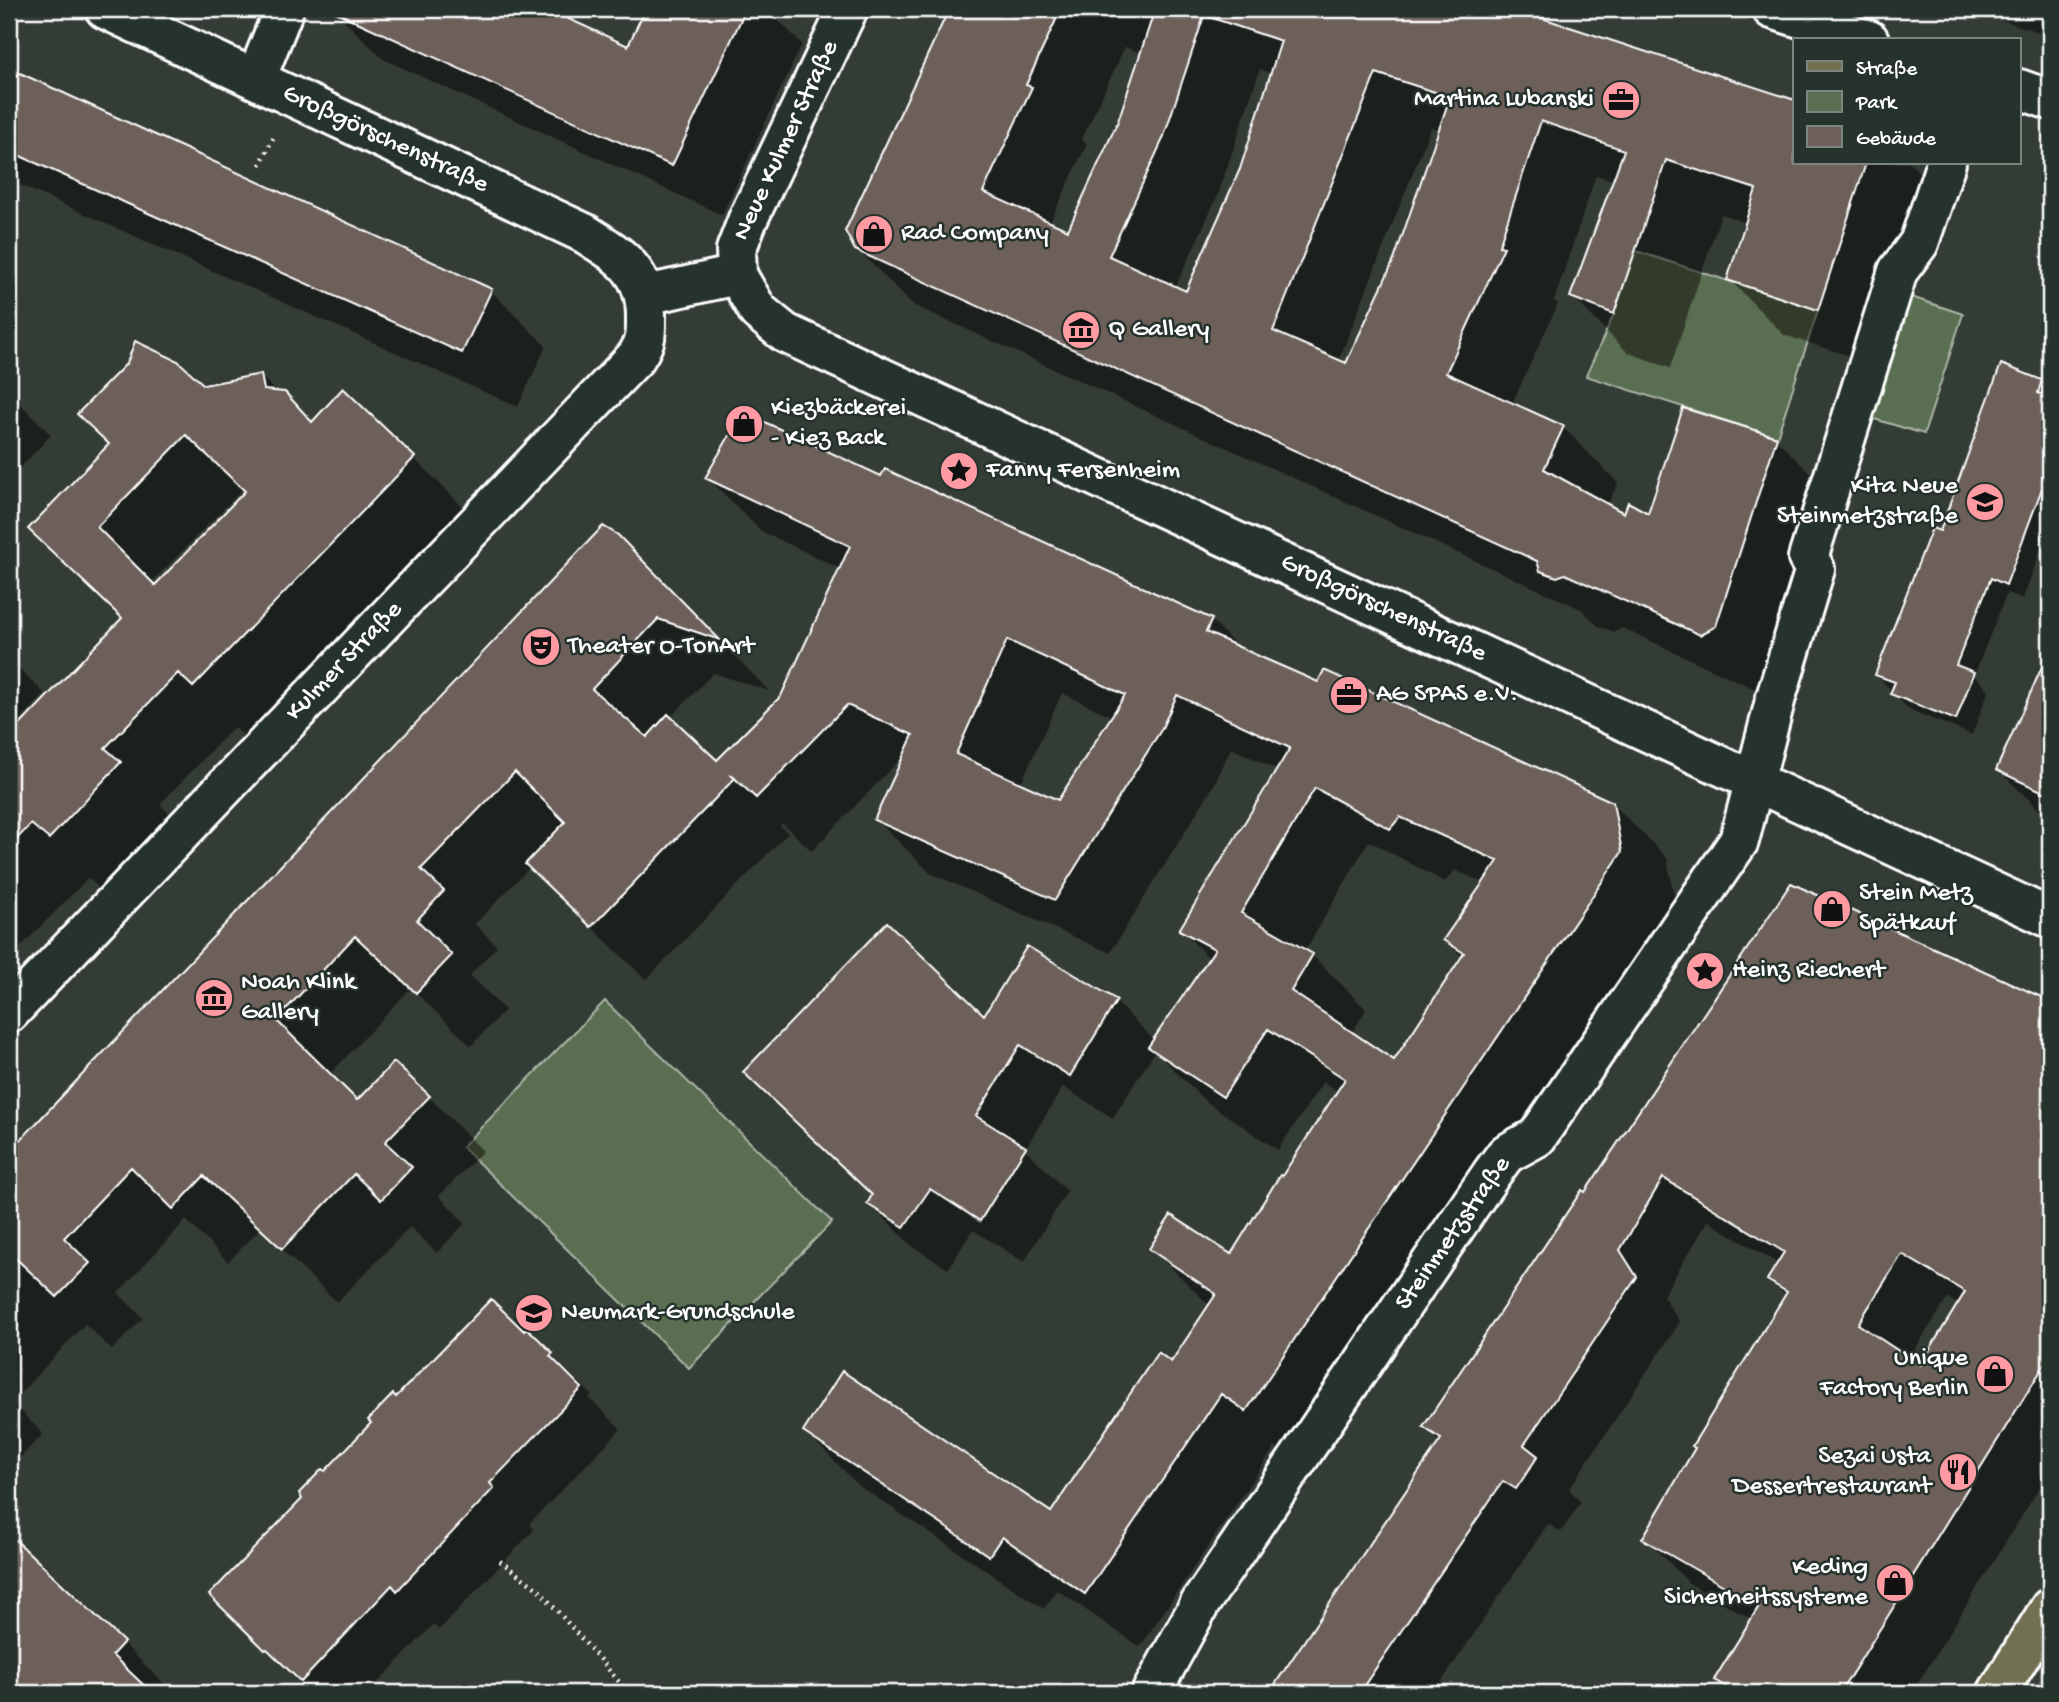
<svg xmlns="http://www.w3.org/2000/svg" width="2059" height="1702" viewBox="0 0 2059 1702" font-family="'Gochi Hand',sans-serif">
<rect width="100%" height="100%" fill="#343c36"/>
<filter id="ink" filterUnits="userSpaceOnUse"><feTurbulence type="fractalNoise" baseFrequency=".0143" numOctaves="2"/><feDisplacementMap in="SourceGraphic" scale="14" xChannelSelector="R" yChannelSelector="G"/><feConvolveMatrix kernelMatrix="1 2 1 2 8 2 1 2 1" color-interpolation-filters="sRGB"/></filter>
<g filter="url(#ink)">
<path fill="#5a6e51" stroke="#acb6a8" stroke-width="2" d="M1636 251 1818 310 1777 437 1586 376 1614 314Z
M1911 297 1963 314 1924 434 1871 418Z
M605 1001 832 1222 689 1368 462 1147Z"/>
<path fill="#0007" fill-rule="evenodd" d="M333 9H526L540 15 543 9 628 49 647 9H767L802 44 722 215 383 59Z
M951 9H1508L1795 103V163H1910L1932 185 1874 364 1784 335 1729 279 1747 223 1721 214 1670 368 1627 352 1572 296 1615 181 1596 175 1554 301 1558 304 1512 404 1563 427 1618 483 1607 506 1624 516 1649 515 1776 439 1831 494 1771 682 1757 690 1622 628 1614 632 1598 626 1581 609 913 305 857 249 847 231ZM1125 47 1142 53 1120 122 1069 233 1049 224 1087 144 1082 139ZM1260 69 1272 74 1241 169 1187 293 1175 288 1218 195ZM1431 127 1440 130 1395 261 1347 366 1338 362Z
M1974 9H2050V36L1983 14Z
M9 70 491 291 546 346 518 407 15 183 9 190Z
M261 376 278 393 285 394 313 423 414 458 469 513 250 741 234 727 160 804 175 819 105 894 88 878 9 959V658L45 694 12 729 16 732 123 619 31 528 203 387ZM242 490 245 493 155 587 151 583Z
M2041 381 2050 390V524L2023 599 2007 593 1974 675 1989 690 1972 735 1908 709 1877 675 1941 534Z
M9 392 51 435 9 480Z
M707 477 882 479 1211 620 1240 649 1262 659 1612 803 1667 858 1676 907 1301 1464 1275 1447 1140 1647 1057 1590 1044 1609 859 1486 805 1431 1052 1514 1172 1364 1210 1306 1152 1249 1231 1257 1339 1092 1323 1082 1278 1150 1205 1101 1155 1051 1113 1118 1063 1087 1025 1149 1067 1191 1024 1262 973 1230 948 1269 912 1246 869 1203 1028 948 1116 1002 1155 1041 1210 959 1181 930 1278 770 1231 748 1214 785 1110 953 930 873 876 819 906 753 812 851 782 823 780 826 788 833 646 980 530 867 475 924 497 946 470 975 505 1010 471 1046 411 988 329 1075 357 1102 429 1097 483 1151 439 1196 465 1223 437 1253 410 1227 337 1302 260 1229 228 1262 186 1220 118 1293 143 1318 112 1350 85 1324 12 1402 43 1434 11 1467 20 1477 9 1489V1154L604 528 672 591 769 691 713 673 670 718 717 763 782 697 841 569 761 531ZM1062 693 1113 717 1059 802 1020 785ZM1369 841 1445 882 1455 870 1484 883 1445 940 1463 958 1395 1063 1352 1034 1366 1009 1312 955 1305 951Z
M2050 654V820L1998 770Z
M1792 885 2050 1003V1471L1912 1693H1730L1717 1680 1753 1620 1689 1583 1645 1538 1786 1296 1769 1279 1779 1264 1708 1221 1663 1296 1680 1322 1569 1489 1581 1502 1561 1532 1548 1524 1434 1693H1271L1441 1443 1425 1427 1585 1195ZM1948 1298 1959 1305 1920 1368 1908 1360Z
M9 961 25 977 9 994Z
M527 1331 592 1395 589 1398 621 1429 529 1524 534 1530 439 1630 433 1625 368 1693H314L309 1689 306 1690 212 1595 396 1399Z
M16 1543 123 1643 173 1693H9V1550Z"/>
<path fill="#6d605a" stroke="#fff" stroke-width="2" fill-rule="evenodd" d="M329 9H547L628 46 645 9H746L672 166Z
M949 9H1061L1026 85 1032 87 983 192 1068 230 1118 121 1155 9H1514L1795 100V163H1866L1818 310 1727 280 1756 189 1666 160 1614 314 1570 297 1624 150 1541 121 1499 246 1504 247 1446 373 1564 426 1544 469 1624 513 1628 502 1648 513 1683 408 1777 437 1716 626 1700 635 1565 574 1557 577 1540 571 1537 561 855 250 845 231ZM1206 10V16L1281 41 1240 169 1186 291 1109 256 1163 139ZM1376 73 1450 97 1394 260 1346 363 1273 331Z
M9 68 492 289 462 353 9 151Z
M135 341 178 361 204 385 261 374 264 390 285 392 312 422 343 388 415 457 193 687 178 673 105 748 121 762 49 839 31 824 9 847V745L14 739 16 729 122 618 28 529 109 444 77 414 127 363ZM186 435 245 491 155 585 97 527Z
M2001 364 2042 380 2038 393 2050 397V467L2006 585 1991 578 1956 665 1974 672 1956 720 1890 694 1895 682 1875 675 1932 528 1940 531Z
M743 412 881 476 885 469 1212 619 1206 632 1263 658 1318 682 1324 670 1613 802 1622 852 1246 1411 1221 1394 1085 1594 1002 1537 989 1556 803 1432 842 1371 1051 1512 1158 1352 1171 1362 1216 1294 1149 1249 1171 1215 1231 1254 1280 1175 1282 1176 1345 1079 1268 1029 1223 1097 1148 1047 1215 949 1179 930 1290 748 1177 695 1161 730 1055 900 874 820 913 735 847 705 756 798 730 774 735 778 591 927 525 864 565 822 515 772 421 869 444 891 417 920 452 955 416 993 355 936 276 1020 357 1100 394 1062 430 1096 385 1142 412 1167 381 1200 354 1174 282 1249 204 1176 173 1209 131 1167 64 1238 90 1263 57 1297 9 1252V1152L603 526 618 535 720 640 658 619 592 689 647 737 668 714 717 760 781 696 850 546 705 478ZM1007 640 1125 695 1058 800 956 754ZM1315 788 1390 829 1400 817 1498 861 1443 940 1464 953 1394 1060 1291 991 1313 954 1241 913Z
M2050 649V795L1996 770Z
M1791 883 2050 1001V1356L1840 1693H1737L1714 1680 1759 1606 1642 1539 1695 1448 1692 1446 1787 1292 1767 1280 1784 1252 1663 1178 1620 1250 1637 1277 1524 1445 1538 1456 1516 1489 1503 1481 1359 1693H1269L1441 1439 1423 1427 1582 1190 1585 1192ZM1902 1254 1965 1292 1920 1365 1858 1324Z
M887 922 984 1015 1027 946 1117 1000 1070 1076 1020 1045 976 1116 1026 1147 980 1221 930 1189 904 1227 867 1204 872 1195 743 1072Z
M491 1299 524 1331 527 1328 553 1353 550 1356 582 1388 490 1483 494 1488 397 1591 392 1585 301 1682 267 1649 265 1650 209 1595 302 1499 299 1493 322 1469 325 1471 371 1423 368 1420 393 1394 396 1397Z
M9 1534 124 1642 112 1655 152 1693H9Z"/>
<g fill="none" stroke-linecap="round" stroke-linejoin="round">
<g stroke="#fff" stroke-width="44">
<path id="minor" d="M848 9 748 219 736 250 737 275 758 311 785 333 2050 918
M1772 9 1869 40
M256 79 284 9
M2019 89 2050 100
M646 295 737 275
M9 1013 636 357C647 340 646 335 646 316 646 270 619 255 584 233L105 9
M1151 1693 1201 1602 1492 1173 1506 1154 1537 1137 1739 841 1776 697 1815 569 1808 558 1898 271 1919 243 1946 163"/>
</g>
<g stroke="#fff" stroke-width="44">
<path id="major" d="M1997 1693 2050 1608"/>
</g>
<path stroke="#fff" stroke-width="4.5" stroke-dasharray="2 5" stroke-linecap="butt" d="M260 165 275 134
M500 1561 539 1590 629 1693"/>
<use href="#minor" stroke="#26332d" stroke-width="38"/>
<use href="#major" stroke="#716f52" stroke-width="38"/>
</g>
</g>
<defs>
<g id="office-disc" transform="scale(2.0125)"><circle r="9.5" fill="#ff9aa2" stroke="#26332d"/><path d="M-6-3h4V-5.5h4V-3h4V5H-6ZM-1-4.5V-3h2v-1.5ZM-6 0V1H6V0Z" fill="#111"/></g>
<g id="shop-disc" transform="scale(2.0125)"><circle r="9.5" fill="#ff9aa2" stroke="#26332d"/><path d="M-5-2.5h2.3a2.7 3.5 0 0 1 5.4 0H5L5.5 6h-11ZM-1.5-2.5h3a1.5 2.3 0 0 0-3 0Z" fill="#111"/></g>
<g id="museum-disc" transform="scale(2.0125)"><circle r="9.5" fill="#ff9aa2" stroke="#26332d"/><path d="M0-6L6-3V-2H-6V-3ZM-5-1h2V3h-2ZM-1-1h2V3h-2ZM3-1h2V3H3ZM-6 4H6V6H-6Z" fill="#111"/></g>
<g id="sight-disc" transform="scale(2.0125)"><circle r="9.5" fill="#ff9aa2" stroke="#26332d"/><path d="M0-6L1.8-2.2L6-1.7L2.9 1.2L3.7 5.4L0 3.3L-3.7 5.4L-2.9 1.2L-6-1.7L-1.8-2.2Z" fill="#111"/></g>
<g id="school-disc" transform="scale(2.0125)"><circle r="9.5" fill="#ff9aa2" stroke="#26332d"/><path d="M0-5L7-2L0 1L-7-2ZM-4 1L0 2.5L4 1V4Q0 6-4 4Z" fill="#111"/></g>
<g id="theatre-disc" transform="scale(2.0125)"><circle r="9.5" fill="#ff9aa2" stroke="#26332d"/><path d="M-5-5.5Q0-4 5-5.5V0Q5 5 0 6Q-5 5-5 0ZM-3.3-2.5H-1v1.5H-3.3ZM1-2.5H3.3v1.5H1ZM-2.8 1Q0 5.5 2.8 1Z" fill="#111"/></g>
<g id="restaurant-disc" transform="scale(2.0125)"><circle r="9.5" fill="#ff9aa2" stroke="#26332d"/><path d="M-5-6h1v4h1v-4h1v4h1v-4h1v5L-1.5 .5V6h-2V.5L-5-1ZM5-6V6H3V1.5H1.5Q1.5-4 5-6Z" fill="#111"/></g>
</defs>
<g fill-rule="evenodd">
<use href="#office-disc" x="1621" y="100"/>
<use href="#shop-disc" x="874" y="234"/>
<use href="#museum-disc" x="1081" y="330"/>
<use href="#shop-disc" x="744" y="424"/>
<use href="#sight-disc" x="959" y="471"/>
<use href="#school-disc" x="1985" y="502"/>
<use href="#theatre-disc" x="541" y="647"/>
<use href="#office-disc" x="1349" y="695"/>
<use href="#shop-disc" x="1832" y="909"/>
<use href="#sight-disc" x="1705" y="971"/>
<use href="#museum-disc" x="214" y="998"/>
<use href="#school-disc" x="534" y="1313"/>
<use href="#shop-disc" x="1995" y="1374"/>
<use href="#restaurant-disc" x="1958" y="1472"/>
<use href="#shop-disc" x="1895" y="1583"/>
</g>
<g text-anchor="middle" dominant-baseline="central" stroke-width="5" stroke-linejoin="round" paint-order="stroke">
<g font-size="26" fill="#fff" stroke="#26332d" text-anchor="start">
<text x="1594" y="100" text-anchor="end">Martina Lubanski</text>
<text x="901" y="234">Rad Company</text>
<text x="1108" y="330">Q Gallery</text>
<text x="771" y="409">Kiezbäckerei<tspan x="771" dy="30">- Kiez Back</tspan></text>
<text x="986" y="471">Fanny Fersenheim</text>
<text x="1958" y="487" text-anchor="end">Kita Neue<tspan x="1958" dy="30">Steinmetzstraße</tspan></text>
<text x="568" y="647">Theater O-TonArt</text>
<text x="1376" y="695">AG SPAS e.V.</text>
<text x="1859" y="894">Stein Metz<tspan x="1859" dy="30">Spätkauf</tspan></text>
<text x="1732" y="971">Heinz Riechert</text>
<text x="241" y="983">Noah Klink<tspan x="241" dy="30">Gallery</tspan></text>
<text x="561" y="1313">Neumark-Grundschule</text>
<text x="1968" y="1359" text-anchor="end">Unique<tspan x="1968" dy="30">Factory Berlin</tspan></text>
<text x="1931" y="1457" text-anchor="end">Sezai Usta<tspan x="1931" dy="30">Dessertrestaurant</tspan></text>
<text x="1868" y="1568" text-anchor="end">Keding<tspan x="1868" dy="30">Sicherheitssysteme</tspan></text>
</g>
<g font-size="26" fill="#fff" stroke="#26332d">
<text transform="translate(385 140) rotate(25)">Großgörschenstraße</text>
<text transform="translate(787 141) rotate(-65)">Neue Kulmer Straße</text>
<text transform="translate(1383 609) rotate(25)">Großgörschenstraße</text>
<text transform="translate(345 662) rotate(-46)">Kulmer Straße</text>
<text transform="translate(1454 1234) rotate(-55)">Steinmetzstraße</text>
</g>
</g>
<rect width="2059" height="1702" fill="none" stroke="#26332d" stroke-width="35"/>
<rect x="18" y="18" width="2024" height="1667" fill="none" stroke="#fff" stroke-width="2.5" filter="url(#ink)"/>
<rect x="1793" y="38" width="228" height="126" fill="#26332d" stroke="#7d8581" stroke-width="2"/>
<rect x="1807" y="61" width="35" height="10" fill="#716f52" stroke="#7d8581" stroke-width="2"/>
<text x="1856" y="74" font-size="21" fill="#ffffff">Straße</text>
<rect x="1807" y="91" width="35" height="21" fill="#5a6e51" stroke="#7d8581" stroke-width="2"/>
<text x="1856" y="108" font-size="21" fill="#ffffff">Park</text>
<rect x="1807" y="126" width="35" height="21" fill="#6d605a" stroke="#7d8581" stroke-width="2"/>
<text x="1856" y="144" font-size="21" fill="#ffffff">Gebäude</text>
</svg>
